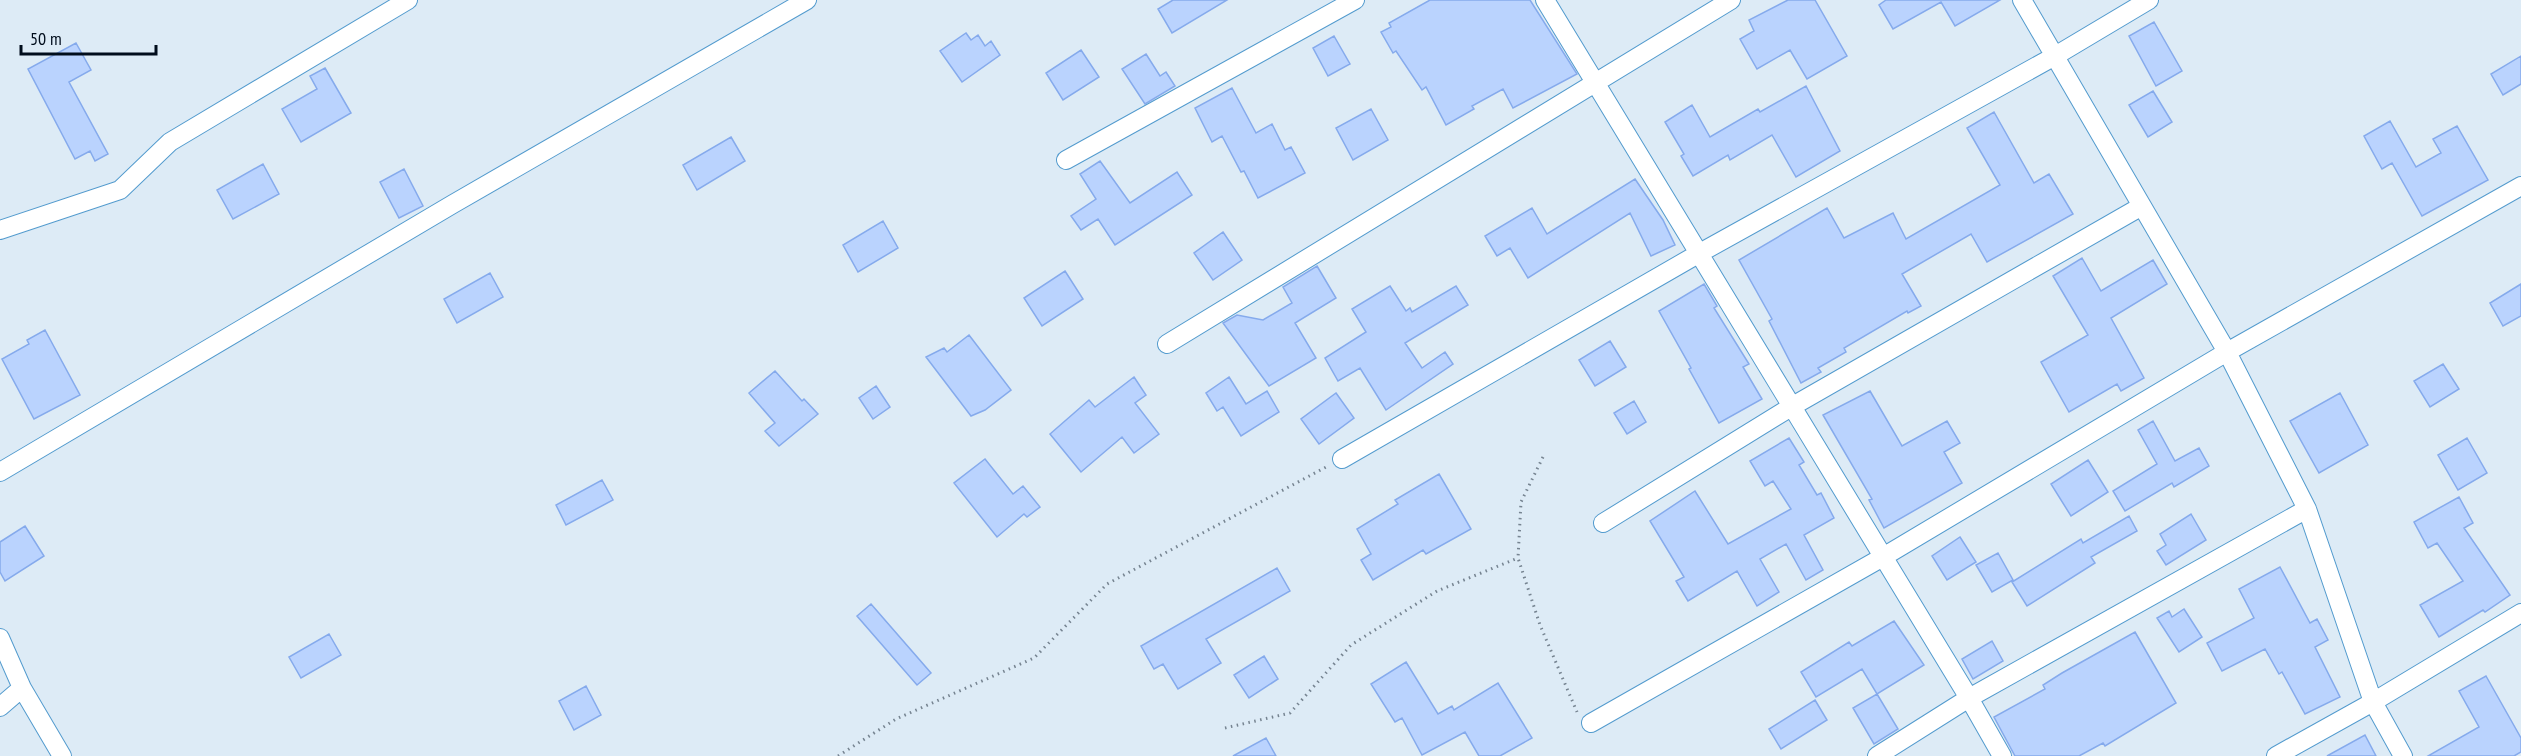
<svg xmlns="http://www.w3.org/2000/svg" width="2521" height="756" viewBox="0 0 2521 756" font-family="'PT Sans Narrow',sans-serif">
<rect width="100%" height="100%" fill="#ddebf6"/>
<path fill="#bad3fe" stroke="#85aaec" stroke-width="1.5" d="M1173 0H1227L1172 33 1158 9Z
M1430 0H1530L1577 74 1513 108 1503 89 1472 106 1474 109 1446 125 1426 87 1422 90 1396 51 1393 53 1381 32 1391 27 1389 23Z
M1788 0H1815L1847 56 1807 79 1790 50 1757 69 1740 39 1754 31 1749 20Z
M1886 0H2000L1955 26 1941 2 1893 29 1879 5Z
M2154 22 2182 71 2156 86 2129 36Z
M966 33 971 40 978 35 985 46 991 41 1000 55 962 82 940 51Z
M1334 36 1350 64 1328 76 1313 48Z
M76 43 91 70 69 82 108 154 95 161 90 151 75 159 28 69Z
M1081 50 1099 77 1063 100 1046 73Z
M1146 54 1160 76 1166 72 1175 86 1145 104 1122 69Z
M2521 56V84L2503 95 2491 74Z
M325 68 351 113 301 142 282 109 317 89 310 76Z
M1806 86 1840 151 1796 177 1772 135 1730 160 1728 155 1693 176 1681 156 1684 154 1665 122 1692 105 1710 137 1758 109 1760 112Z
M1232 88 1256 133 1272 124 1285 150 1291 147 1305 173 1258 198 1244 171 1241 172 1222 136 1212 142 1195 108Z
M2153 91 2172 122 2148 137 2129 105Z
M1371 109 1388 140 1353 160 1336 128Z
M1994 112 2034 183 2049 174 2073 214 1987 262 1971 234 1902 274 1921 306 1908 313 1907 311 1844 348 1846 352 1818 368 1821 372 1801 383 1769 321 1772 319 1739 260 1827 208 1844 238 1893 213 1906 239 2000 185 1967 128Z
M2390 121 2416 167 2441 153 2433 139 2457 126 2488 180 2422 216 2392 163 2382 169 2364 136Z
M731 137 745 161 697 190 683 165Z
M1100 161 1130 203 1177 172 1192 195 1115 245 1098 219 1081 230 1071 216 1096 199 1080 174Z
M263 164 279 194 233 219 217 190Z
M404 169 423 206 399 218 380 182Z
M1635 179 1663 220 1675 245 1651 256 1630 213 1528 278 1510 248 1497 256 1485 236 1532 208 1547 234Z
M883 221 898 248 858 272 843 245Z
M1223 232 1242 260 1213 280 1194 253Z
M2082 258 2101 291 2153 260 2167 284 2111 318 2144 378 2121 391 2117 384 2069 412 2041 362 2088 335 2053 276Z
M1317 266 1336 298 1295 323 1316 358 1269 386 1223 323 1237 315 1263 320 1292 303 1283 287Z
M1065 271 1083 299 1042 326 1024 298Z
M490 273 503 297 457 323 444 299Z
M1704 284 1717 306 1714 308 1749 364 1743 367 1762 399 1719 423 1689 369 1691 368 1659 311Z
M2521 284V316L2503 326 2490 303Z
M1390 286 1406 311 1410 308 1412 312 1456 286 1468 305 1405 343 1422 368 1445 352 1453 364 1386 410 1360 368 1338 381 1325 358 1366 332 1352 309Z
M45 330 80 395 34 419 2 359 29 344 27 340Z
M969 335 1011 390 985 410 971 416 926 357 944 348 947 352Z
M1610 341 1626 367 1595 386 1579 360Z
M2443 364 2459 389 2430 407 2414 381Z
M775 371 802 401 804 399 818 414 779 446 765 431 775 423 749 393Z
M1134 377 1146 395 1135 403 1159 434 1134 453 1122 437 1081 472 1050 434 1089 400 1095 407Z
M1229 377 1246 404 1267 391 1279 412 1241 436 1223 407 1217 411 1206 393Z
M876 386 890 407 873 419 859 398Z
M1870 391 1902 446 1947 421 1960 443 1944 452 1962 483 1884 528 1869 500 1872 499 1823 415Z
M1336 393 1354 418 1319 444 1301 419Z
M2340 393 2368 445 2319 473 2290 421Z
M1634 401 1646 422 1627 434 1614 413Z
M2153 421 2175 461 2199 448 2209 466 2174 487 2172 483 2125 511 2113 491 2157 464 2138 430Z
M1789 438 1804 462 1799 465 1817 495 1821 493 1834 518 1804 535 1823 570 1806 580 1786 544 1760 559 1779 592 1757 606 1737 571 1688 601 1676 581 1684 577 1650 521 1695 491 1728 544 1791 509 1773 481 1765 486 1750 461Z
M2467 438 2487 473 2458 490 2438 455Z
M985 459 1013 494 1023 486 1040 507 1027 517 1024 514 997 537 954 483Z
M2088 460 2108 492 2071 516 2051 484Z
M1439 474 1471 529 1426 554 1423 550 1373 580 1361 560 1371 554 1357 529 1398 504 1395 500Z
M602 480 613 500 566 525 556 505Z
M2459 497 2473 523 2464 528 2510 595 2485 612 2483 610 2439 637 2420 605 2463 581 2437 543 2428 548 2414 522Z
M2191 514 2206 540 2166 565 2157 551 2166 545 2160 534Z
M2129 516 2137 531 2091 557 2095 563 2027 606 2012 582 2081 539 2083 543Z
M25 526 44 556 5 581 0 572V542Z
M1960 537 1976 562 1947 580 1932 556Z
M1998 553 2013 580 1992 592 1976 565Z
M2280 567 2310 623 2317 619 2328 640 2315 647 2340 697 2305 714 2282 672 2279 674 2265 649 2222 671 2207 643 2254 618 2239 589Z
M1277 568 1290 591 1206 639 1221 663 1178 689 1163 664 1154 669 1141 646Z
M871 604 931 673 917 685 857 616Z
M2184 609 2202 637 2179 652 2157 618 2169 611 2172 617Z
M1894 621 1924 665 1877 694 1862 669 1816 697 1801 672 1849 642 1852 646Z
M2135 632 2176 703 2105 746 2103 743 2079 756H2015L1994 717 2045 689 2043 685 2062 673Z
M329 634 341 655 301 678 289 657Z
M1992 641 2003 661 1973 679 1962 659Z
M1264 656 1278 679 1249 698 1234 675Z
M1406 662 1438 714 1452 706 1454 710 1498 683 1532 738 1500 756H1479L1465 732 1422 755 1402 718 1395 722 1371 684Z
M2486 676 2521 738V752L2514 756H2428L2479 727 2459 691Z
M586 686 601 715 574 730 559 701Z
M1877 694 1898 729 1874 744 1853 708Z
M1815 700 1827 720 1781 749 1769 729Z
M2365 735 2376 756H2327Z
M1266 738 1276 756H1233Z"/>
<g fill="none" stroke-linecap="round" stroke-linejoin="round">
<g stroke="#539bce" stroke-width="20">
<path id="minor" d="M1545 0 1969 698 2002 756
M2022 0 2227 352 2307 509 2373 702 2403 756
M1066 160 1355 0
M0 230 120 190 170 142 408 0
M1167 344 1731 0
M1342 459 1698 254 2055 56 2149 0
M0 472 453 204 807 0
M1603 523 1791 407 2142 206
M0 638 22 688 62 756
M0 707 22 688
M1591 723 1883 557 2227 352 2521 186
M1877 756 1969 698 2307 509
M2276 756 2373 702 2521 613"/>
</g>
<path stroke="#768491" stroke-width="3" stroke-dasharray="1.5 4.5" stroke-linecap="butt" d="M1543 457 1521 502 1518 558 1540 625 1577 712
M1225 728 1290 713 1351 645 1437 591 1518 558
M838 756 896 719 1034 658 1107 584 1328 466"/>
<use href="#minor" stroke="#fff" stroke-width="18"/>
</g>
<path d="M21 45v9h135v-9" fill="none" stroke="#000d1c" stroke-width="3"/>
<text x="30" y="45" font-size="18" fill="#000d1c" stroke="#ddebf6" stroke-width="4.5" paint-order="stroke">50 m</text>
</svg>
